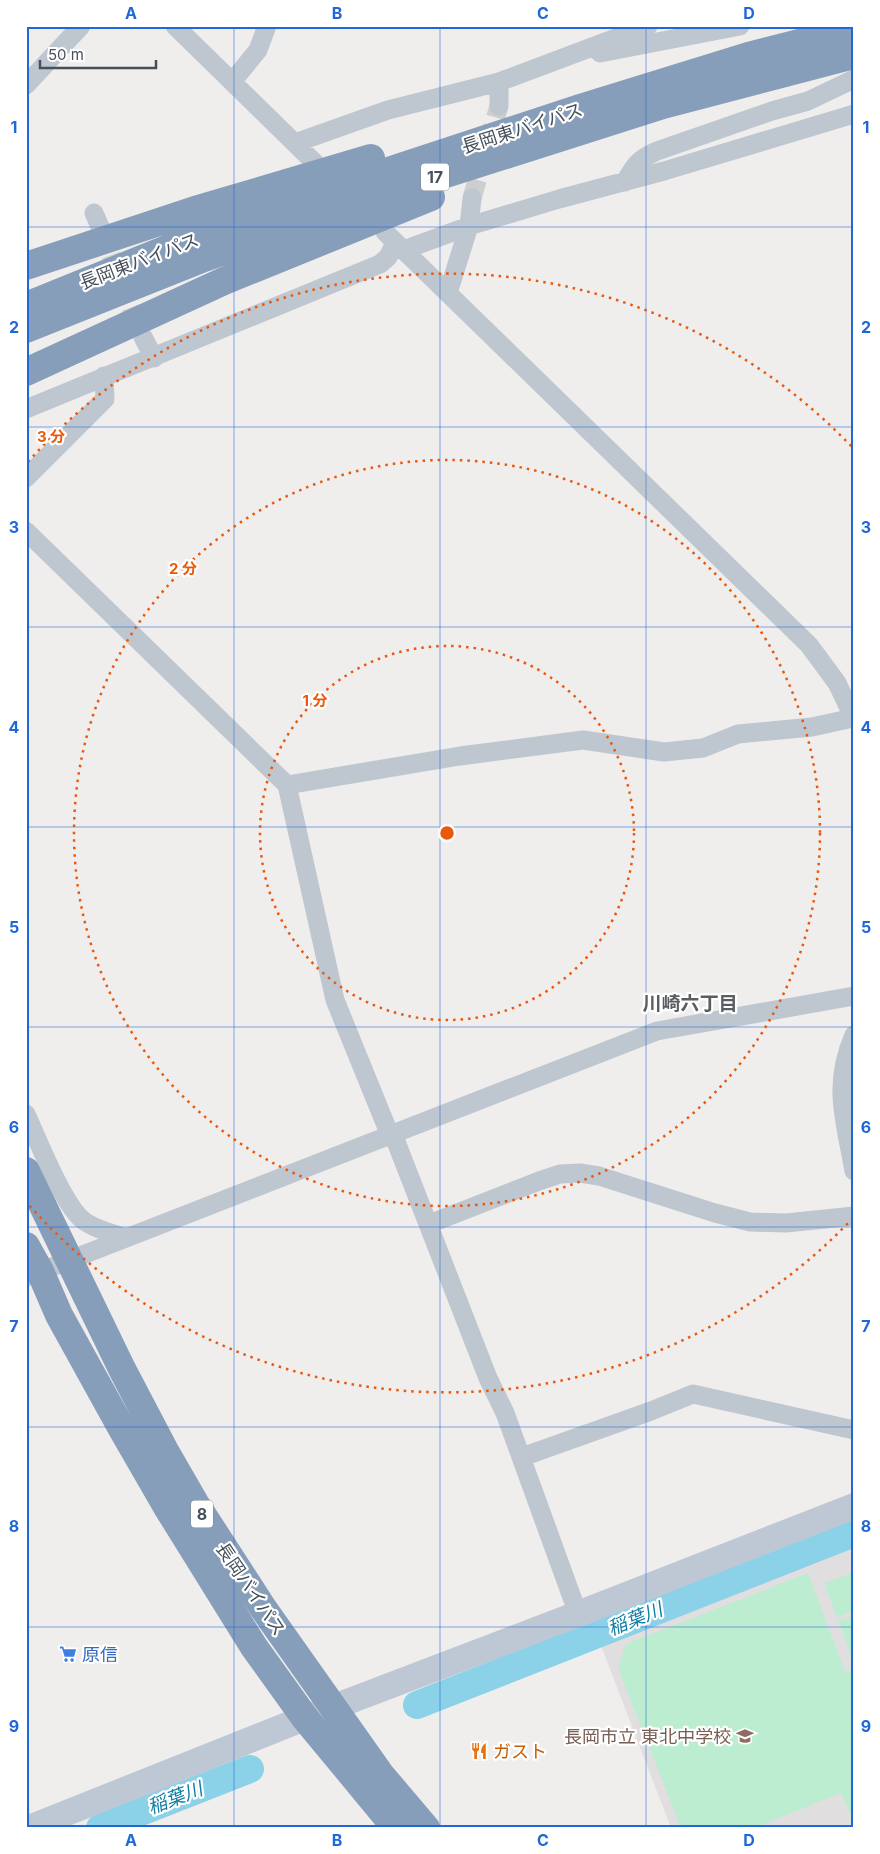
<svg xmlns="http://www.w3.org/2000/svg" width="880" height="1854" viewBox="0 0 880 1854" font-family="Inter,'Noto Sans JP',sans-serif">
<rect width="100%" height="100%" fill="#f0eded"/>
<path fill="#e1dedf" d="M854 1545V1828H671L600 1643Z"/>
<path fill="#bdedd1" d="M854 1572V1611L837 1617 824 1583Z
M808 1573 845 1672 854 1669V1814L851 1815 841 1793 753 1828H681L618 1668 626 1644Z
M854 1616V1655L851 1656 838 1621Z"/>
<g fill="none" stroke-linecap="round" stroke-linejoin="round">
<path stroke="#8bd1e8" stroke-width="28" d="M417 1705 854 1533
M100 1828 250 1769"/>
<path stroke="#ceced0" stroke-width="19" stroke-dasharray="19 9" stroke-linecap="butt" d="M472 198 499 106
M101 229 140 331"/>
<path stroke="#bec7cf" stroke-width="19" d="M175 26 316 164
M600 53 740 26
M232 82 258 50 267 26
M26 85 81 26
M499 106V82
M295 143 388 110 499 82 648 26
M625 182C635 164 639 159 657 151L772 111 808 101 854 79
M94 213 101 229
M385 232 809 645 837 683 854 719
M448 293 469 226 472 198
M143 337 154 358
M26 409 380 264 388 257 392 249 404 250 469 226 559 199 664 171 854 114
M26 478 105 399 104 376
M26 531 287 785 335 1000 387 1128 393 1134 488 1378 505 1413 578 1614
M287 785 460 756 583 740 664 752 703 748 738 734 812 727 853 718
M854 1035C832 1085 845 1120 854 1171
M26 1114C37 1138 64 1207 84 1221 96 1230 112 1233 126 1238
M429 1224 539 1181 560 1174 580 1173 599 1176 715 1213 750 1222 786 1223 854 1216
M26 1277 657 1031 854 996
M522 1457 651 1411 693 1394 854 1430"/>
<path stroke="#bec8d4" stroke-width="26" d="M29 1828 305 1718 578 1614 854 1506"/>
<path stroke="#879ebb" stroke-width="28" d="M26 266 195 210 371 158
M26 306 184 242 352 183 580 108 748 56 854 29
M26 329 204 258 386 193 663 105 854 55
M26 372 224 281 431 197
M26 1171 122 1369 165 1451 195 1503 263 1608 381 1775 426 1828
M26 1246 40 1271 59 1315 122 1429 167 1507 254 1647 305 1718 396 1828"/>
</g>
<path fill="none" stroke="#2068d8" stroke-width="1" stroke-opacity="0.55" d="M234 26V1828M440 26V1828M646 26V1828M26 227H854M26 427H854M26 627H854M26 827H854M26 1027H854M26 1227H854M26 1427H854M26 1627H854"/>
<g fill="none" stroke="#e8590c" stroke-width="2.5" stroke-dasharray="2.5 5">
<circle cx="447" cy="833" r="187"/>
<circle cx="447" cy="833" r="373"/>
<path d="M853 1218A560 560 0 0 1 28 1204M28 462A560 560 0 0 1 853 448"/>
</g>
<defs>
<g id="supermarket-bare" transform="scale(1.35)"><path d="M-6-5.5h2.5l.6 2H6L4.5 2H-2.5L-4.4-4H-6ZM-1.5 3.2a1.3 1.3 0 1 0 .1 0ZM3 3.2a1.3 1.3 0 1 0 .1 0Z" fill="#3f7fe0" stroke="#fff" stroke-width="2.5" paint-order="stroke"/></g>
<g id="school-bare" transform="scale(1.35)"><path d="M0-5L7-2L0 1L-7-2ZM-4 1L0 2.5L4 1V4Q0 6-4 4Z" fill="#8d6e63" stroke="#fff" stroke-width="2.5" paint-order="stroke"/></g>
<g id="restaurant-bare" transform="scale(1.35)"><path d="M-5-6h1v4h1v-4h1v4h1v-4h1v5L-1.5 .5V6h-2V.5L-5-1ZM5-6V6H3V1.5H1.5Q1.5-4 5-6Z" fill="#e8710a" stroke="#fff" stroke-width="2.5" paint-order="stroke"/></g>
</defs>
<g fill-rule="evenodd">
<use href="#supermarket-bare" x="68" y="1654"/>
<use href="#school-bare" x="745" y="1736"/>
<use href="#restaurant-bare" x="479" y="1751"/>
</g>
<g text-anchor="middle" dominant-baseline="central" stroke-width="4.5" stroke-linejoin="round" paint-order="stroke">
<g fill="#fff" stroke="#7e848c" stroke-width="1">
<rect x="421" y="163.5" width="28" height="27" rx="4"/>
<rect x="191" y="1500.5" width="22" height="27" rx="4"/>
</g>
<g font-size="16" font-weight="bold" fill="#46505a">
<text x="435" y="177">17</text>
<text x="202" y="1514">8</text>
</g>
<g font-size="18" fill="#46505a" stroke="#fff">
<text transform="translate(522 128) rotate(-18)">長岡東バイパス</text>
<text transform="translate(139 261) rotate(-21)">長岡東バイパス</text>
<text transform="translate(251 1589) rotate(56)">長岡バイパス</text>
</g>
<g font-size="18" fill="#366cbe" stroke="#fff" text-anchor="start">
<text x="82" y="1654">原信</text>
</g>
<g font-size="18" fill="#785e54" stroke="#fff" text-anchor="end">
<text x="731" y="1736">長岡市立 東北中学校</text>
</g>
<g font-size="18" fill="#c56008" stroke="#fff" text-anchor="start">
<text x="493" y="1751">ガスト</text>
</g>
<g font-size="19" font-weight="bold" fill="#5a5d62" stroke="#fff">
<text x="690" y="1003">川崎六丁目</text>
</g>
<g font-size="19" font-style="italic" fill="#127da2" stroke="#fff">
<text transform="translate(635 1619) rotate(-22)">稲葉川</text>
<text transform="translate(175 1798) rotate(-21)">稲葉川</text>
</g>
</g>
<circle cx="447" cy="833" r="8" fill="#e8590c" stroke="#fff" stroke-width="2.5"/>
<g font-size="15" text-anchor="middle" font-weight="bold" fill="#e8590c" stroke="#fff" stroke-width="4.5" stroke-linejoin="round" paint-order="stroke">
<text x="51" y="442">3 分</text>
<text x="183" y="574">2 分</text>
<text x="315" y="706">1 分</text>
</g>
<rect width="880" height="1854" fill="none" stroke="#ffffff" stroke-width="55"/>
<path d="M40 60v8h116v-8" fill="none" stroke="#46505a" stroke-width="2.5"/>
<text x="48" y="60" font-size="15" fill="#46505a" stroke="#ffffff" stroke-width="4" paint-order="stroke">50 m</text>
<rect x="28" y="28" width="824" height="1798" fill="none" stroke="#2068d8" stroke-width="2"/>
<g font-size="16" text-anchor="middle" font-weight="bold" fill="#2068d8">
<text x="131" y="19">A</text>
<text x="337" y="19">B</text>
<text x="543" y="19">C</text>
<text x="749" y="19">D</text>
<text x="14" y="133">1</text>
<text x="866" y="133">1</text>
<text x="14" y="333">2</text>
<text x="866" y="333">2</text>
<text x="14" y="533">3</text>
<text x="866" y="533">3</text>
<text x="14" y="733">4</text>
<text x="866" y="733">4</text>
<text x="14" y="933">5</text>
<text x="866" y="933">5</text>
<text x="14" y="1133">6</text>
<text x="866" y="1133">6</text>
<text x="14" y="1332">7</text>
<text x="866" y="1332">7</text>
<text x="14" y="1532">8</text>
<text x="866" y="1532">8</text>
<text x="14" y="1732">9</text>
<text x="866" y="1732">9</text>
<text x="131" y="1846">A</text>
<text x="337" y="1846">B</text>
<text x="543" y="1846">C</text>
<text x="749" y="1846">D</text>
</g>
</svg>
